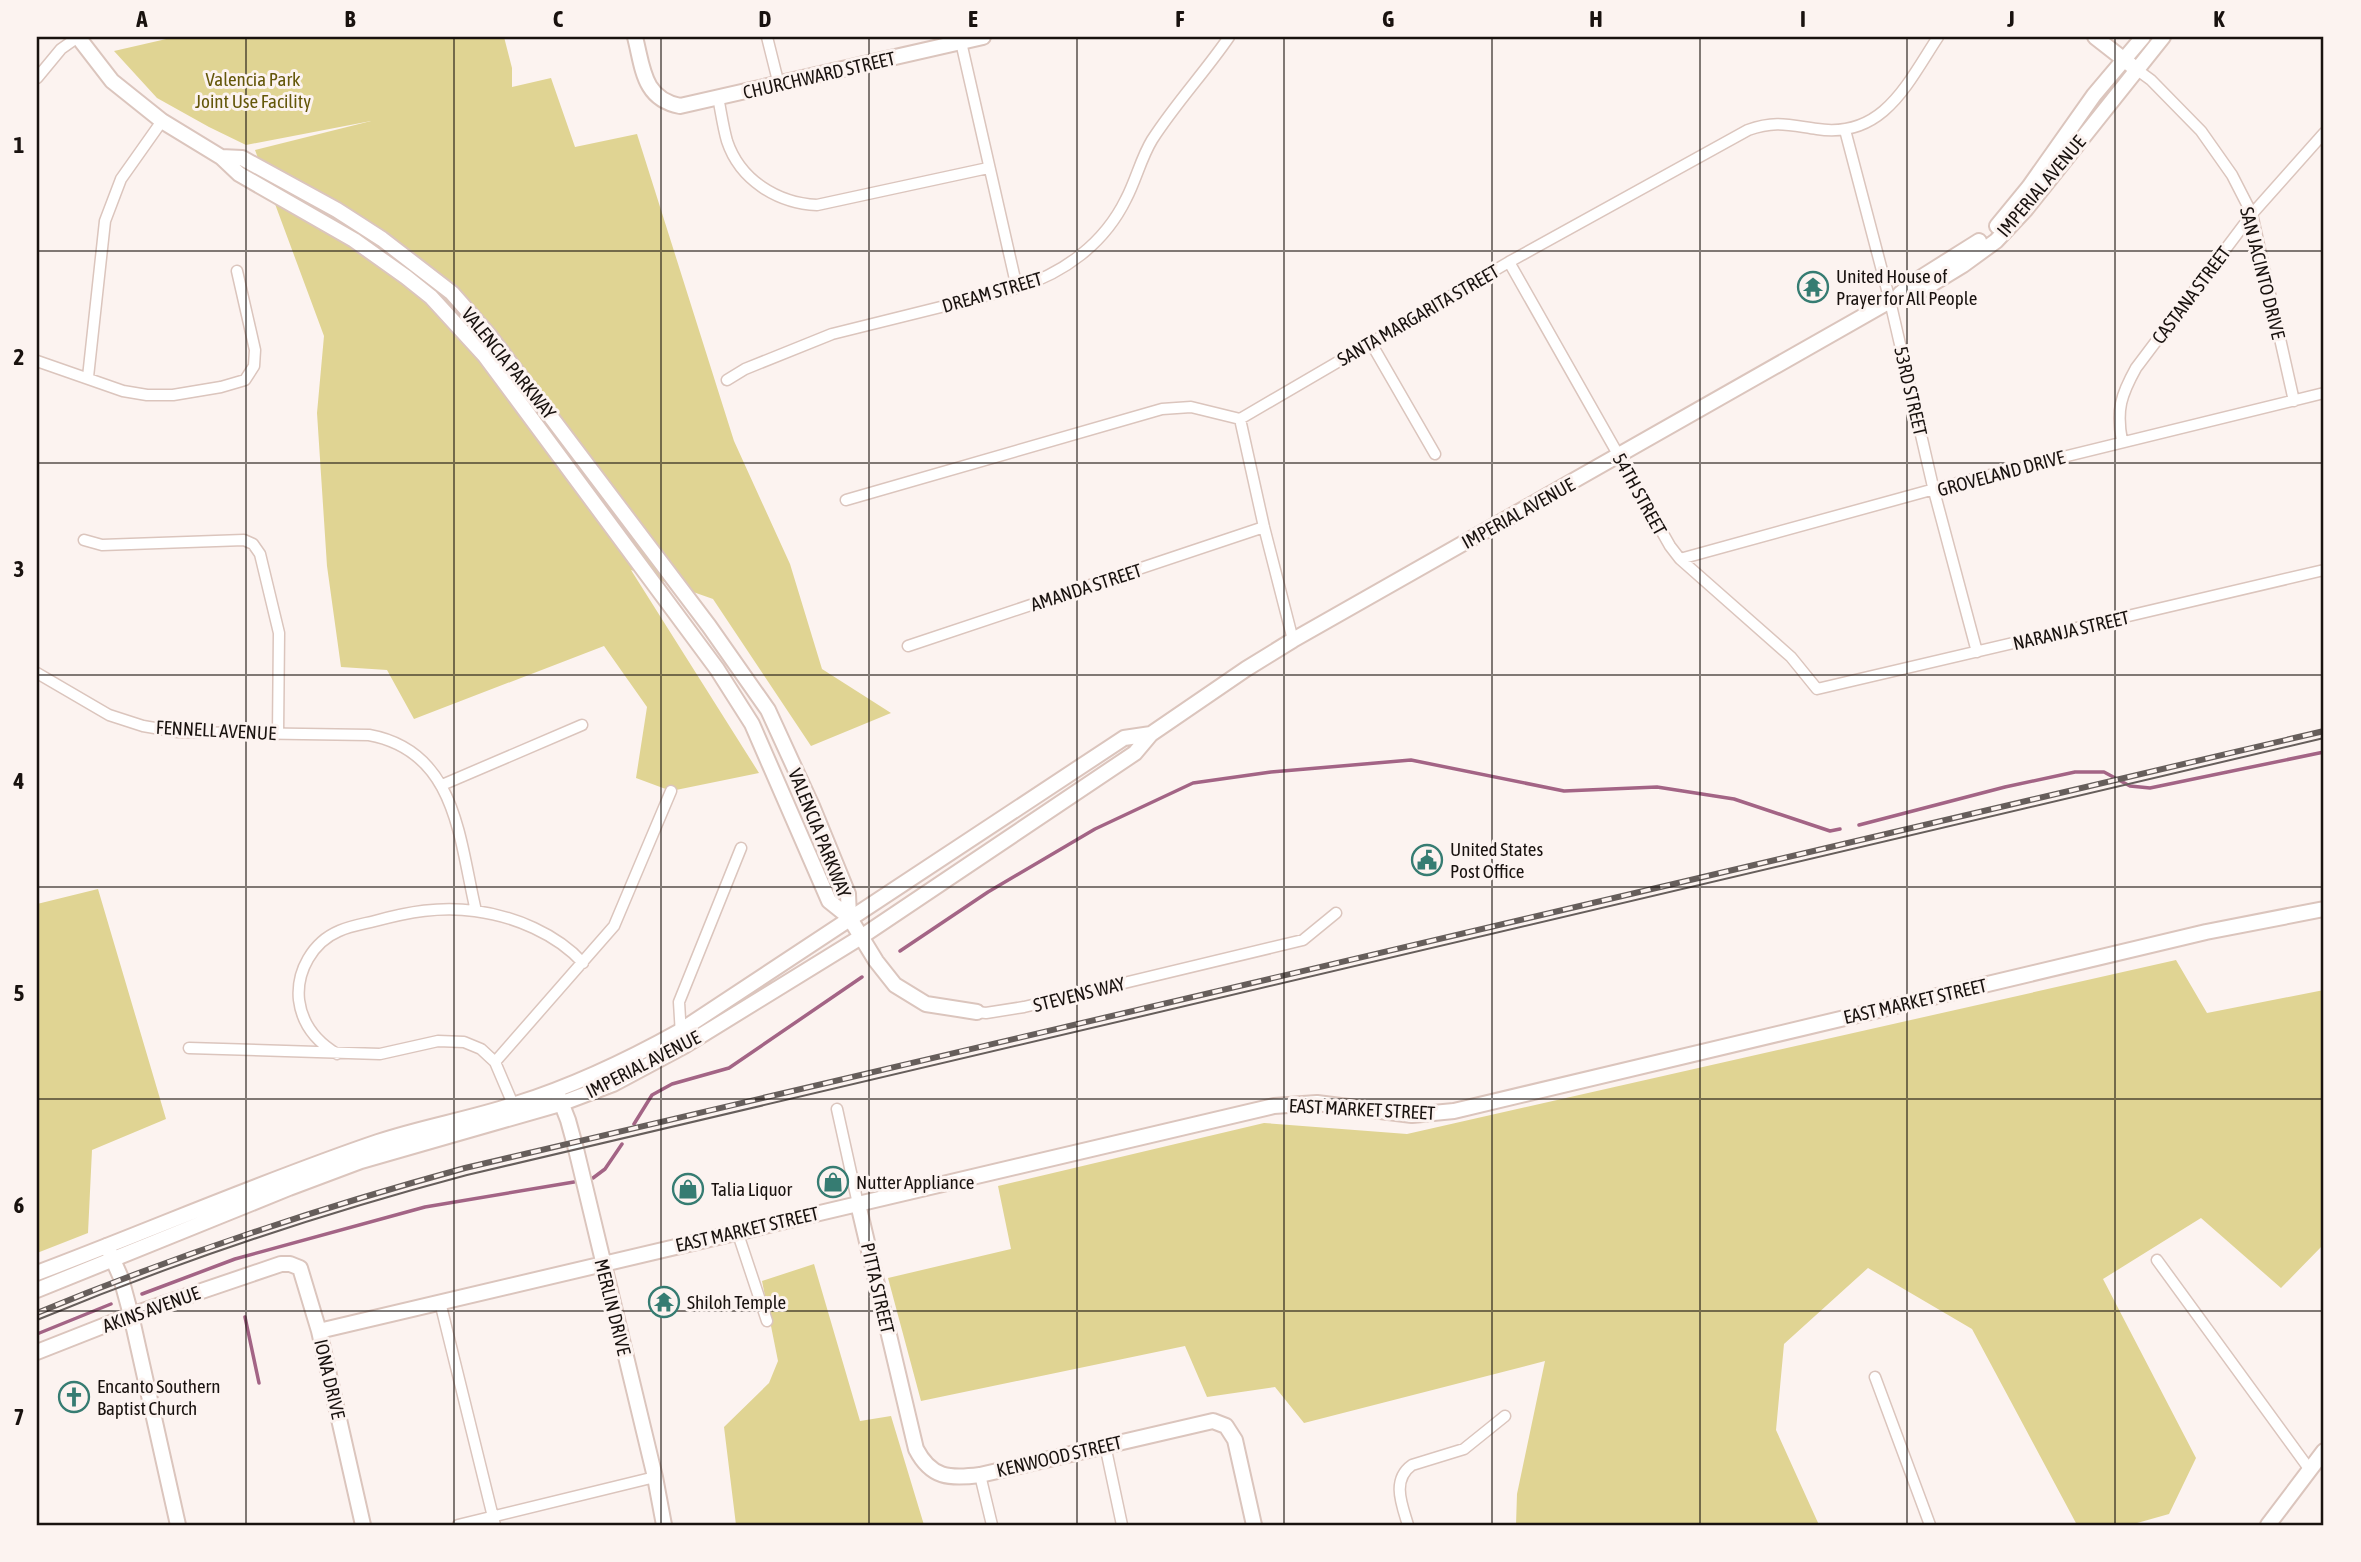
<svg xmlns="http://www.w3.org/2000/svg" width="2361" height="1562" viewBox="0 0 2361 1562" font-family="'Asap Condensed',sans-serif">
<rect width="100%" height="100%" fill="#fcf3f0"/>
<path fill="#e0d493" d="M175 37H504L512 68V87L551 78 575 147 637 134 734 441 790 564 822 669 891 713 811 746 713 599 631 570 759 773 671 791 636 778 647 707 604 646 414 719 387 670 341 667 327 566 317 413 324 336 255 150 371 121 246 145 209 127 157 98 114 51Z
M98 889 166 1119 92 1150 88 1233 37 1253V904Z
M2176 960 2207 1013 2324 990V1244L2281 1288 2201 1218 2103 1279 2196 1458 2169 1514 2130 1525H2077L1972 1329 1868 1268 1784 1344 1776 1430 1819 1525H1516L1517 1494 1545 1361 1304 1423 1275 1387 1207 1397 1185 1346 921 1401 888 1278 1011 1249 998 1186 1264 1123 1407 1134Z
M814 1264 860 1421 891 1416 924 1525H736L724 1427 769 1383 778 1361 762 1281Z"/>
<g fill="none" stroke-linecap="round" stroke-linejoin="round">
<path stroke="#a36485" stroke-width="3.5" d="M1859 825 2005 787 2075 772H2104L2130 786 2150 788 2324 752
M900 951 988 892 1095 829 1193 783 1271 772 1411 760 1564 791 1657 787 1734 799 1830 831 1840 829
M634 1124 652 1095 672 1084 729 1068 862 977
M593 1178 605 1169 622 1144
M142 1294 235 1259 425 1207 574 1182
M245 1317 259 1383
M37 1334 111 1304"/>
<g stroke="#dbc5bd" stroke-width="13">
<path id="street" d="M767 37 779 85
M961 42 1017 288
M2136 69 2151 80 2201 131 2232 175 2252 214 2294 401
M37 78 61 49 78 37
M718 97C721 112 723 127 727 141 740 180 777 203 817 205L988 168
M1845 130 1890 301 1934 491 1977 652
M1509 262 1670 546 1680 559 1791 657 1817 689 2324 570
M1371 343 1435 454
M37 361 123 391 147 395H173L221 387 245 380 254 366 255 350 237 271
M88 377 105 221 121 179 162 121
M727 380 745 369 832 334 1017 288C1064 273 1104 244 1126 199 1136 180 1141 158 1152 140 1175 104 1205 72 1229 37
M1240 419 1264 527 1293 640
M2122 441C2116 410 2121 395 2136 368L2252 214 2324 133
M846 500 1162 409 1191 407 1240 419 1509 262 1748 130C1775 120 1789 125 1817 129 1883 139 1907 84 1938 37
M84 540 102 545 244 540 253 544 260 554 279 633 278 734
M1680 559 1949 485 2324 393
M908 646 1264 527
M37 673 109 715 143 726 178 732 369 735C457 751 459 840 476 911
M442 785 582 725
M977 1012 986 1013 1024 1007 1303 940 1336 913
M681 1035 679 1002 741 848
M189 1048 380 1054 438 1041 464 1042 481 1049 495 1062 515 1109
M337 1054C317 1042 302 1024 299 1000 296 971 313 942 339 931 350 926 363 924 375 921 408 912 440 906 475 911 514 916 557 934 583 963
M495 1062 614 926 671 791
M837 1109 858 1204
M737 1231 767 1321
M2157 1260 2310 1470
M440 1302 495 1525
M1875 1377 1930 1525
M1105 1445 1122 1525
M980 1475 992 1525
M458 1525 655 1477
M1408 1525C1402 1505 1391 1480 1412 1465L1464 1449 1505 1416"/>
</g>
<g stroke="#dbc5bd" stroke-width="18">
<path id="secondary" d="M78 37 112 81 162 121 221 157 239 174 354 240 406 277 431 297 485 356 717 669 752 724 829 901 849 917 876 961 895 985 926 1004 977 1012
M635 37C643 68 643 99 680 106L983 37
M2095 37 2136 69
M221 157 242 158 337 210 382 239 452 293 489 335 709 626 768 710 812 806 848 894 849 917
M557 1092 568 1120 576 1149 655 1477 664 1525
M858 1204 916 1449C931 1478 949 1479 980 1475L1213 1421 1226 1426 1235 1440 1254 1525
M107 1246 121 1278 131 1315 178 1525
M319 1331 1274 1106 1317 1103 1412 1115 1454 1111 2206 932 2324 909
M37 1352 131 1315 281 1264H290L300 1268 319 1331 363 1525
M2268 1525 2324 1451"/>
</g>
<g stroke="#dbc5bd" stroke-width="18">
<path id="primary" d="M1997 226 2029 187 2094 95 2143 37
M1900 294 1917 280 1979 241
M37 1273C151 1230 263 1181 378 1142 423 1127 471 1119 516 1104 573 1086 628 1060 680 1031L1124 738 1151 734
M37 1290 289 1188 361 1161 560 1104 613 1084 684 1046 861 937 1135 753 1151 734 1246 669 1293 640 1890 301 1922 290 1963 265 1996 241 2026 209 2163 37"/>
</g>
<use href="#street" stroke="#fff" stroke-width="10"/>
<use href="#secondary" stroke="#fff" stroke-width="14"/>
<use href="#primary" stroke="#fff" stroke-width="14"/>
<path stroke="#665e5b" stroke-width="2" d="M37 1320C177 1262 320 1214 467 1175L2324 738"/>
<g stroke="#665e5b" stroke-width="6">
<path id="rail" d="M37 1313C177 1255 319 1208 465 1168L2324 731"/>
</g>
<use href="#rail" stroke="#fcf3f0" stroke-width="3.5" stroke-dasharray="10" stroke-linecap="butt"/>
</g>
<path fill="none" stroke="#19120f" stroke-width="2" stroke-opacity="0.55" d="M246 37V1525M454 37V1525M661 37V1525M869 37V1525M1077 37V1525M1284 37V1525M1492 37V1525M1700 37V1525M1907 37V1525M2115 37V1525M37 251H2324M37 463H2324M37 675H2324M37 887H2324M37 1099H2324M37 1311H2324"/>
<defs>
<g id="temple-ring" transform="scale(1.575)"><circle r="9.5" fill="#fcf3f0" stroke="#367c72" stroke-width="1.5"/><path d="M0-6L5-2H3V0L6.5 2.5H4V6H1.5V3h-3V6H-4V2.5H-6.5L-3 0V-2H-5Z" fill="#367c72"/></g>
<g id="civic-ring" transform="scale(1.575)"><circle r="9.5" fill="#fcf3f0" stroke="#367c72" stroke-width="1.5"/><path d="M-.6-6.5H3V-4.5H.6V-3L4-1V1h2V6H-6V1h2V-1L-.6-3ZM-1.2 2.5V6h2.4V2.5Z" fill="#367c72"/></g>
<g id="shop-ring" transform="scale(1.575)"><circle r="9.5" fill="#fcf3f0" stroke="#367c72" stroke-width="1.5"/><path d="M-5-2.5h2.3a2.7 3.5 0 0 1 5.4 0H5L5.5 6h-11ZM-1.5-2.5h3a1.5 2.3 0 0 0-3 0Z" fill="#367c72"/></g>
<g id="church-ring" transform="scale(1.575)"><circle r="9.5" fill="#fcf3f0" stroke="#367c72" stroke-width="1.5"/><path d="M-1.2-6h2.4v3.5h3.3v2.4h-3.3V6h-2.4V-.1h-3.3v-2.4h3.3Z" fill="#367c72"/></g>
</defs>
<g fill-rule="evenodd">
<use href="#temple-ring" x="1813" y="287"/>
<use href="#civic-ring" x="1427" y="860"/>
<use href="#shop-ring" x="833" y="1182"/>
<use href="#shop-ring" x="688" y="1189"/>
<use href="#temple-ring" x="664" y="1302"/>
<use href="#church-ring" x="74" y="1397"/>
</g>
<g text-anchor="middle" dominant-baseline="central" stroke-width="6" stroke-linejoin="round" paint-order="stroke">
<g font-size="19" fill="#19120f" stroke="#fcf3f0">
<text transform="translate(819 75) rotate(-13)">CHURCHWARD STREET</text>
<text transform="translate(2041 186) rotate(-50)">IMPERIAL AVENUE</text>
<text transform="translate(2263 273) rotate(76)">SAN JACINTO DRIVE</text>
<text transform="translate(992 292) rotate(-16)">DREAM STREET</text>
<text transform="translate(2191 295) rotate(-53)">CASTANA STREET</text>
<text transform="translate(1418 315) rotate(-30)">SANTA MARGARITA STREET</text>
<text transform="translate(509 363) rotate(51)">VALENCIA PARKWAY</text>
<text transform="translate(1911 391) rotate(77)">53RD STREET</text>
<text transform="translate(2001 473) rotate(-15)">GROVELAND DRIVE</text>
<text transform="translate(1640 494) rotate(61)">54TH STREET</text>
<text transform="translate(1518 513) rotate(-29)">IMPERIAL AVENUE</text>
<text transform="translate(1086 587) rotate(-18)">AMANDA STREET</text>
<text transform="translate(2071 630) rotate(-13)">NARANJA STREET</text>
<text transform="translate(216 730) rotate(3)">FENNELL AVENUE</text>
<text transform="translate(820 833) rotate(68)">VALENCIA PARKWAY</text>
<text transform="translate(1079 994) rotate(-14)">STEVENS WAY</text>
<text transform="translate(1915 1001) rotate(-13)">EAST MARKET STREET</text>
<text transform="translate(643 1064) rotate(-27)">IMPERIAL AVENUE</text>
<text transform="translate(1362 1109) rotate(3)">EAST MARKET STREET</text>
<text transform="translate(747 1229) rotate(-13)">EAST MARKET STREET</text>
<text transform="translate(878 1288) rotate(77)">PITTA STREET</text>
<text transform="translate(613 1307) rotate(76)">MERLIN DRIVE</text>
<text transform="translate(151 1309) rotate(-20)">AKINS AVENUE</text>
<text transform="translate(330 1379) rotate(77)">IONA DRIVE</text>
<text transform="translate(1059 1456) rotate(-13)">KENWOOD STREET</text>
</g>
<g font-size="19" fill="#64570a" stroke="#fcf3f0">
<text x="253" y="79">Valencia Park<tspan x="253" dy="22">Joint Use Facility</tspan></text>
</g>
<g font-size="19" fill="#19120f" stroke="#fcf3f0" text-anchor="start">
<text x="1836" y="276">United House of<tspan x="1836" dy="22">Prayer for All People</tspan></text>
<text x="1450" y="849">United States<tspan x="1450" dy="22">Post Office</tspan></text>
<text x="856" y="1182">Nutter Appliance</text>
<text x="711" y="1189">Talia Liquor</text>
<text x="687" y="1302">Shiloh Temple</text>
<text x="97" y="1386">Encanto Southern<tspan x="97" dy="22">Baptist Church</tspan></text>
</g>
</g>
<rect width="2361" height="1562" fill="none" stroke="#fcf3f0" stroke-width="77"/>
<rect x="38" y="38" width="2284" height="1486" fill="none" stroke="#19120f" stroke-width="2.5"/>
<g font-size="23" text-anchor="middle" font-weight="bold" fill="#19120f">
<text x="142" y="27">A</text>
<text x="350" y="27">B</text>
<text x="558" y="27">C</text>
<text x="765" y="27">D</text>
<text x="973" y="27">E</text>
<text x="1180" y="27">F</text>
<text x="1388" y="27">G</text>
<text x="1596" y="27">H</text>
<text x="1803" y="27">I</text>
<text x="2011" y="27">J</text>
<text x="2219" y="27">K</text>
<text x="19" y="153">1</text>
<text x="19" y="365">2</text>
<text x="19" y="577">3</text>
<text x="19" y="789">4</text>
<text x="19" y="1001">5</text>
<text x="19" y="1213">6</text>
<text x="19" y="1425">7</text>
</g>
</svg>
